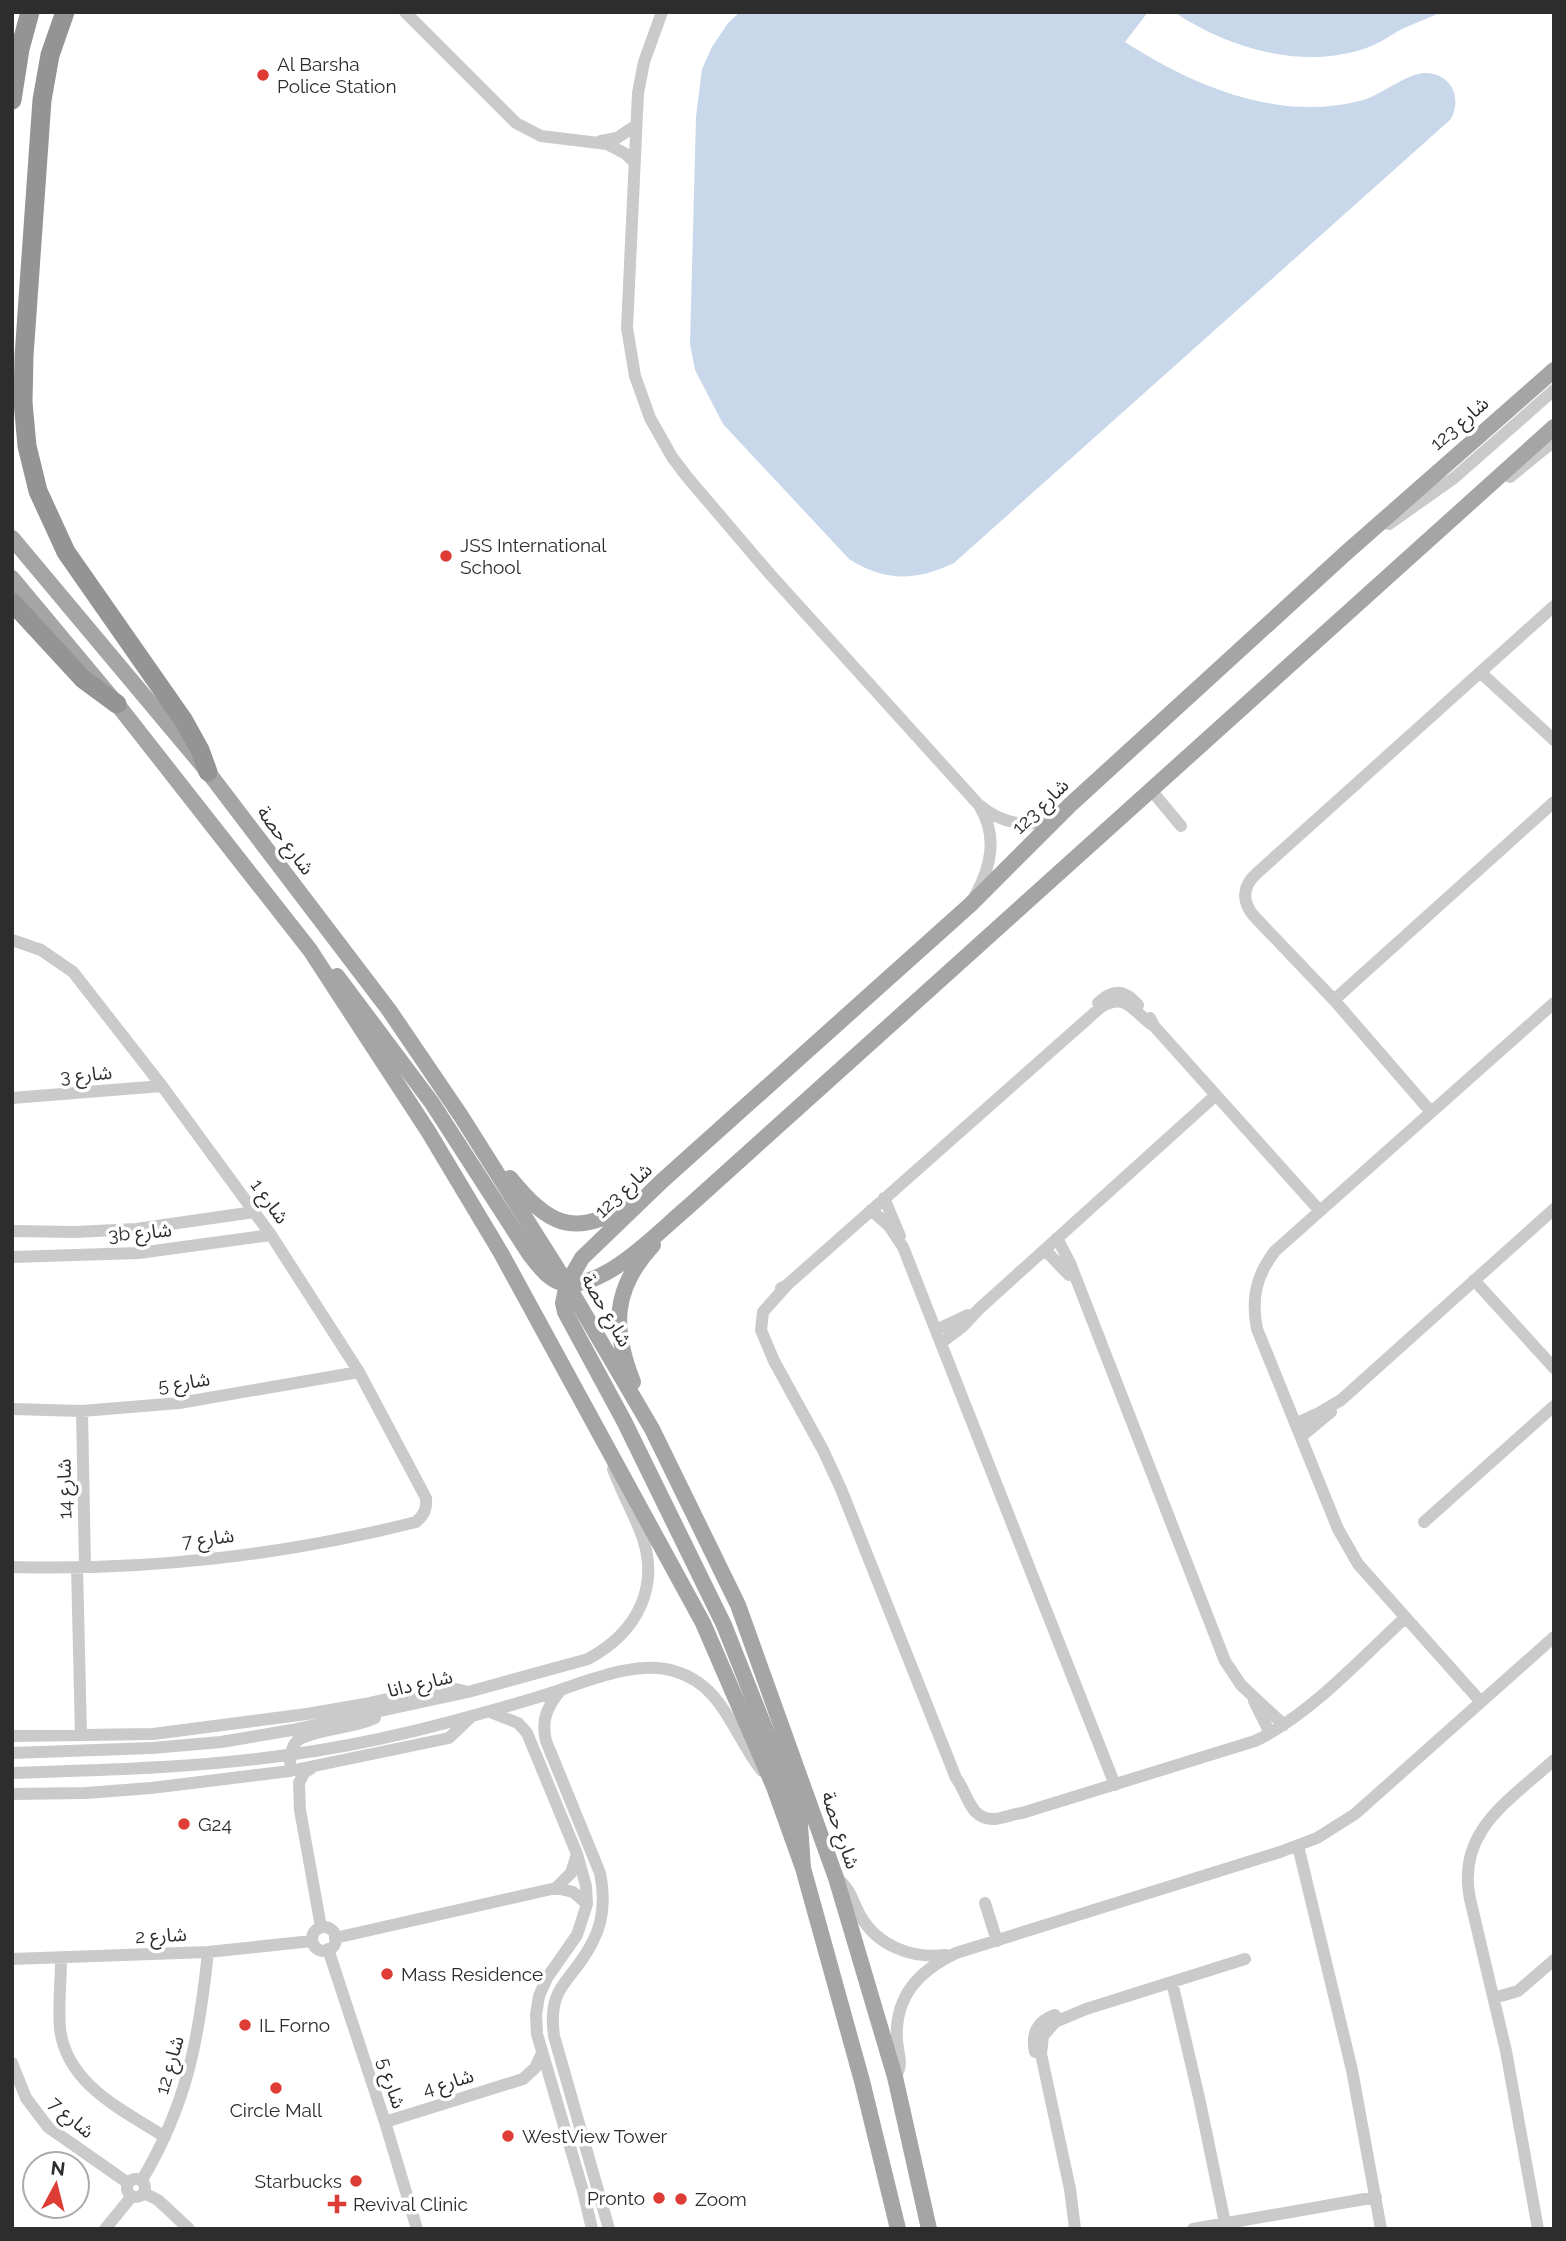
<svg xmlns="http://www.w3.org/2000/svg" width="1566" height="2241" viewBox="0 0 1566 2241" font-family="Raleway,'Noto Sans Arabic',sans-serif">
<rect width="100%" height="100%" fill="#fff"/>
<path fill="#c8d8ea" d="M740 12H1148L1125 42C1193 86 1280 123 1363 100 1381 95 1409 72 1426 73 1452 74 1462 98 1451 119L954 563C916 581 885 582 849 559L723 424 695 370 690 344 696 117 702 69 712 47 728 23Z
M1174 12H1442C1429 18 1415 23 1402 29 1391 35 1380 43 1369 47 1305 71 1229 49 1174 12Z"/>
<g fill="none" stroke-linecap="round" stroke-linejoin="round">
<path stroke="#cacaca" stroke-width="12" d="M405 12 516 123 541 136 607 144 626 154 633 161
M662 12 644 62 638 93 627 328 635 376 650 418 672 457 688 478 769 573 978 804C1000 823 1032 832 1058 814
M601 141 617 138 635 126
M1510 477 1554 441
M1389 524 1454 478 1554 390
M1480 672 1554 740
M1151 790 1181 826
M975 896C991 867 998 837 980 807
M12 940 41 950 73 972 162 1086 271 1235 359 1372 426 1498C427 1509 424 1515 416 1522 287 1555 145 1571 12 1567
M1334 1000 1554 802
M1098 1003C1113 989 1124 989 1138 1005
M1150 1018 1154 1026 1320 1211
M12 1098 162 1086
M1431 1112 1334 1000 1253 915C1242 901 1242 887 1256 874L1554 606
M884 1198 900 1236
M871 1210 889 1226 903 1247 1115 1785
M12 1231 75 1232 136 1229 254 1212
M1057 1238 1070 1263 1225 1661 1241 1685 1284 1725
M1045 1250 1069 1275
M12 1257 139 1253 271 1235
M1474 1280 1554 1368
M787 1285 763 1312 761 1330 774 1361 823 1450 841 1489 956 1778C968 1793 969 1820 995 1819 1004 1818 1013 1814 1022 1813L1255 1741C1310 1715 1360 1659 1405 1618
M781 1288 787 1285 1101 1007C1128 991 1134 1014 1154 1026
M936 1330 968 1315
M941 1343 962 1327 980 1308 1216 1095
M12 1409 82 1411 179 1403 359 1372
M82 1411 85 1567
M1297 1423 1319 1413 1341 1400 1554 1209
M1302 1436 1331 1412
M1424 1522 1554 1406
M77 1567 81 1735
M560 1691C547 1707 541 1720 546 1741L600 1873C605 1897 604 1921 592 1943 572 1983 547 1984 554 2036L609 2229
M1254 1701 1270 1733
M1481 1702 1358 1564 1338 1529 1257 1329C1251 1298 1256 1276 1275 1251L1554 1003
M490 1712 518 1723 527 1733 577 1854 586 1886 587 1904 577 1935 547 1978 539 1996 536 2015 537 2034 583 2191 592 2229
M12 1736 153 1734 307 1714 365 1704 444 1686 464 1691
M12 1753 152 1748 221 1742 292 1730 468 1692 588 1659C638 1632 663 1584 639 1528 631 1509 621 1490 613 1469
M290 1762C291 1755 291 1747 297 1741 310 1730 356 1728 375 1718
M313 1767 304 1773 299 1783 300 1810 321 1927
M12 1773C104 1770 197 1768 287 1755 372 1744 454 1722 535 1698 575 1687 633 1658 674 1671 724 1685 733 1735 762 1771
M12 1794 86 1793 151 1788 290 1771 449 1738 471 1717
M1298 1846 1352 2070 1381 2229
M836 1878C851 1888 852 1901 860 1915 877 1946 912 1959 946 1955
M556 1888 573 1892 587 1904
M985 1903 997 1941
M312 1939a12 12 0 1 1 24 0a12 12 0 1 1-24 0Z
M335 1938 556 1888 571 1873 577 1854
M328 1949 385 2122 417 2229
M12 1959 208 1952 312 1941
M61 1959C61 1982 58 2006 60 2029 67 2085 123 2110 165 2137
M1172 1982 1200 2102 1225 2223
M1494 1998 1518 1991 1554 1960
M1035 2052C1031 2034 1037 2021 1055 2015
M12 2063 26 2098 48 2127 128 2183
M895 2077C904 2065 898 2054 897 2041 894 1996 919 1971 956 1953L1280 1852 1317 1838 1355 1814 1554 1637
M385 2122 523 2079 535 2068 542 2053
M127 2188a9 9 0 1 1 18 0a9 9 0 1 1-18 0Z
M142 2180C187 2104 199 2039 208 1952
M144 2193 158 2200 189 2229
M105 2229 132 2196
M1075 2229 1070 2189 1041 2054 1043 2036 1055 2022 1086 2009 1245 1959
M1193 2229 1376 2197
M1538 2229 1506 2051 1470 1899C1456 1831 1509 1801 1554 1760"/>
<path stroke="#a5a5a5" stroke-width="16" d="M12 538 208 772 389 1010 461 1116 567 1284 652 1429 738 1605 836 1878 895 2077 929 2229
M12 578 117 704 310 950 428 1131 501 1253 703 1623 774 1787 803 1868 862 2081 898 2229
M337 976 432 1103 530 1255C540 1267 551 1284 568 1284 609 1285 658 1232 688 1207L1554 427
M510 1178C547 1223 573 1240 627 1205
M633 1382C612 1329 612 1289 653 1245
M803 1868 800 1825 795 1804 724 1625 624 1421 565 1312 563 1303 567 1284 582 1258 662 1181 970 905 1070 805 1347 552 1554 370"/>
<path stroke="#949494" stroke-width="19" d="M65 12 50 55 42 100 24 356 23 402 27 446 38 491 66 552 184 721 200 750 208 772
M12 100 20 49 30 12
M12 602 83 679 117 704"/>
</g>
<g fill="#de3d35" stroke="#fff" stroke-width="2.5">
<circle cx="263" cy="75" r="7"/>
<circle cx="446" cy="556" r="7"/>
<circle cx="184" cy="1824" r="7"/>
<circle cx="387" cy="1974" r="7"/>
<circle cx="245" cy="2025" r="7"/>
<circle cx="276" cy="2088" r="7"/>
<circle cx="508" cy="2136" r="7"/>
<circle cx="356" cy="2181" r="7"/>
<circle cx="659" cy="2198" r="7"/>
<circle cx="681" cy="2199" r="7"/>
<path d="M333.5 2193.5h7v7h7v7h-7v7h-7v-7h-7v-7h7z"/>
</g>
<g text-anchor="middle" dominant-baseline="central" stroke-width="7" stroke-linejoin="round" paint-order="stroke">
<g font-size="19" fill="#2d2d2d" stroke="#fff" text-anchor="start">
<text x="277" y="64">Al Barsha<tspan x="277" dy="22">Police Station</tspan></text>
<text x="460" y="545">JSS International<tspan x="460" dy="22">School</tspan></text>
<text x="198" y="1824">G24</text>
<text x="401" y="1974">Mass Residence</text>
<text x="259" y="2025">IL Forno</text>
<text x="276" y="2110" text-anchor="middle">Circle Mall</text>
<text x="522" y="2136">WestView Tower</text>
<text x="342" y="2181" text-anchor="end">Starbucks</text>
<text x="645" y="2198" text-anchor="end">Pronto</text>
<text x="695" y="2199">Zoom</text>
<text x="353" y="2204">Revival Clinic</text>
</g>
<g font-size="19" fill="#2d2d2d" stroke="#fff">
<text transform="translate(1459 423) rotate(-41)">شارع 123</text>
<text transform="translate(1040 806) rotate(-44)">شارع 123</text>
<text transform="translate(286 840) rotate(53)">شارع حصة</text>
<text transform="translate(86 1074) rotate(-5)">شارع 3</text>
<text transform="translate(623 1190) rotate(-43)">شارع 123</text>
<text transform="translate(270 1201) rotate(54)">شارع 1</text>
<text transform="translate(140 1232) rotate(-5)">3b شارع</text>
<text transform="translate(607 1310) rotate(60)">شارع حصة</text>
<text transform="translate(184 1382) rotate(-8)">شارع 5</text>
<text transform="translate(64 1489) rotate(-91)">شارع 14</text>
<text transform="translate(208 1538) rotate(-7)">شارع 7</text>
<text transform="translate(420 1683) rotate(-13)">شارع دانا</text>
<text transform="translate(841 1830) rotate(71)">شارع حصة</text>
<text transform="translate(161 1935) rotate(-3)">شارع 2</text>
<text transform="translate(169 2065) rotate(-74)">شارع 12</text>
<text transform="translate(448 2082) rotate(-17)">شارع 4</text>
<text transform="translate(392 2083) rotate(72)">شارع 5</text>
<text transform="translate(72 2117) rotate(41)">شارع 7</text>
</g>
</g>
<rect width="1566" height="2241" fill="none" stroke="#2d2d2d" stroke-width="28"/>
<g transform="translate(56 2185) rotate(7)"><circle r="33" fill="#ffffff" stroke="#ababab" stroke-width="2"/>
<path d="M0-5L12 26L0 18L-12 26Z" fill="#de3d35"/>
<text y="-10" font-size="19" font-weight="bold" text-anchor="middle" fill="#2d2d2d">N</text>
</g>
</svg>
